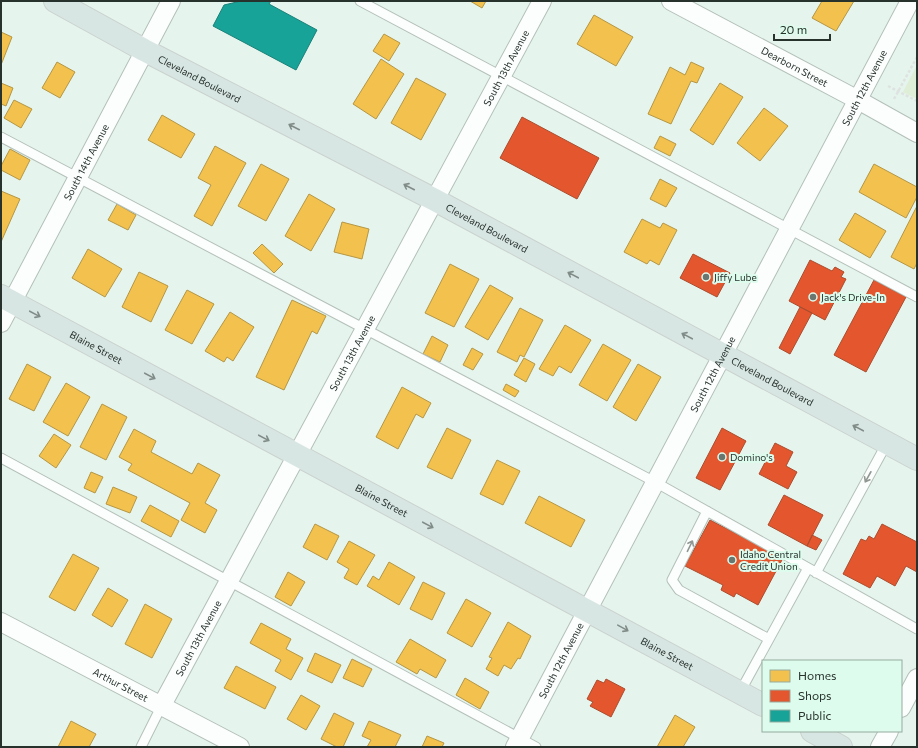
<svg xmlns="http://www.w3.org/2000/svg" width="918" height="748" viewBox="0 0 918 748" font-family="Commissioner,sans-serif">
<rect width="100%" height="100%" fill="#e5f5ed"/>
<path fill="#dfeed6" d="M917 65V99L903 92Z"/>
<path fill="#f2c14e" stroke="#b59644" d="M470 1H486L482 8Z
M822 1H854L836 31 812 18Z
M594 15 633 37 616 66 577 44Z
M1 32 12 37 1 65Z
M384 34 400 43 389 61 373 51Z
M381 59 404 74 376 119 353 104Z
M57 62 75 72 60 98 42 88Z
M691 62 704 68 697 83 691 81 671 124 648 114 670 67 685 75Z
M416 78 446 94 421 140 391 123Z
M1 83 13 88 6 106 1 104Z
M720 83 743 97 713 145 690 130Z
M14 100 32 109 21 128 4 118Z
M764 108 788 126 760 161 737 143Z
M162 115 195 134 181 158 148 140Z
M660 136 676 144 670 156 654 148Z
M215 146 246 163 212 226 194 216 211 185 198 178Z
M10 149 30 160 20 180 1 170V166Z
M261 164 289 179 266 221 238 206Z
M874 164 917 187V197L906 218 859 192Z
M660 179 677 188 666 207 650 199Z
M1 191 20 199 1 242Z
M309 194 335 209 311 251 285 236Z
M117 204 136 215 128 230 108 220Z
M917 206V263L914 269 891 257Z
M855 213 886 231 870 258 839 240Z
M642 219 660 228 663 223 677 230 659 265 650 260 647 264 624 252Z
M342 222 369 229 362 259 334 252Z
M262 244 283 264 274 273 253 253Z
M88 249 122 269 105 297 72 278Z
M450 264 479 279 454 327 425 313Z
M139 272 168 286 151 322 122 307Z
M490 285 513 298 488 340 465 327Z
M187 290 214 304 192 344 165 330Z
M292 300 326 316 317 334 312 331 284 390 256 377Z
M520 308 543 320 524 357 520 355 517 362 497 352Z
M230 312 254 327 233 361 227 357 224 362 205 351Z
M565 325 591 340 571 373 559 366 553 376 539 369Z
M432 336 448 345 440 362 423 354Z
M603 344 631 360 607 401 579 385Z
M472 348 483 354 473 370 463 365Z
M524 358 535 364 526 382 514 375Z
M27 364 51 377 34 411 9 399Z
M638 364 661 377 636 421 613 407Z
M66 383 90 397 68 436 43 422Z
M506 384 519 391 515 397 503 390Z
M402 387 431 403 423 418 416 414 398 449 376 437Z
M102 404 127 417 106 460 80 447Z
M447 428 471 440 452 479 427 467Z
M134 429 156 441 151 452 192 474 198 463 220 475 205 503 217 510 205 533 181 520 190 503 128 470 132 464 119 457Z
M54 434 71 445 56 468 39 456Z
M497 460 520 471 503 505 480 494Z
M91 472 103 477 95 493 84 488Z
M113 487 137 497 130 513 106 504Z
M539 496 585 520 571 547 525 523Z
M150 505 179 521 171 537 141 521Z
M315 524 339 536 327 560 303 547Z
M349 541 375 555 357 585 344 578 349 569 337 562Z
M73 554 99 568 75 611 49 597Z
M389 562 415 577 399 605 367 586 373 576 379 580Z
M288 572 305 582 291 606 275 597Z
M423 582 445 593 432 620 410 609Z
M108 588 128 600 112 627 92 615Z
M466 599 491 613 472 647 447 633Z
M145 604 172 619 152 658 125 644Z
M508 622 531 636 520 659 518 658 511 669 504 665 498 676 486 669 492 658 489 657Z
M261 623 291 639 286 649 303 658 291 680 275 671 281 660 250 643Z
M410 639 446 660 436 678 420 669 417 674 396 662Z
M315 653 341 665 332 683 307 671Z
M352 659 372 669 363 687 343 678Z
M236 666 276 687 265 709 224 688Z
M465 678 489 692 480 709 456 695Z
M301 695 320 706 306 730 287 719Z
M334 713 354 723 343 747H337L321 739Z
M675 715 695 727 683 747H657Z
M71 721 96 734 89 747H58Z
M369 721 401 735 395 747H367L371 740 362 736Z
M427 736 444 743 442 747H422Z"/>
<path fill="#e4572e" stroke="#ab4c2e" d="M522 117 599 158 577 199 500 158Z
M693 254 730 273 717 297 680 278Z
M810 260 832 271 835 267 844 272 841 277 846 279 825 320 789 301Z
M874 280 906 297 866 372 834 355Z
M800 307 812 313 790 354 779 348Z
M722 428 746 441 720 490 696 478Z
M775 443 793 452 786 466 797 472 788 489 759 474Z
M784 495 823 515 807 546 768 525Z
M710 520 783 558 758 605 736 593 734 597 721 590 723 585 685 566Z
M882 524 917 542V572L906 566 895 586 877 576 870 588 843 574 861 539 866 541 869 536 874 539Z
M812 535 822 540 816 550 807 546Z
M606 679 625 689 611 717 590 706 593 702 587 699 597 680 604 683Z"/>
<path fill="#17a398" stroke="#1c8178" d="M241 1H271L269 4 317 30 296 70 213 26 224 5Z"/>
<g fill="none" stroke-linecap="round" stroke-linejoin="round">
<g stroke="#b4c0ba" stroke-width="11">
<path id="service" d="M360 1 917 297
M1 137 655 482 917 629
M1 458 536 747
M707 511 672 580 679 590 769 639
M816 573 887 443
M740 692 808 568
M141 747 162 705"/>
</g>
<g stroke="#b4c0ba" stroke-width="20">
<g id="minor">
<path id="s1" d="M671 1 858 100 917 133"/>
<path id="s2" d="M1 323 171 1"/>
<path id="s3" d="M1 622 240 747"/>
<path id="s4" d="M162 705 542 1"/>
<path d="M901 708 917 678"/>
<path id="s5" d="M515 747 910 1"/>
<path d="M880 747 889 731"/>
</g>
</g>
<g stroke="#cad2cf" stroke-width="24">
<g id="primary">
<path id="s6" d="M55 1 144 50 435 200 917 459"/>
<path id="s7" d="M1 296 763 705"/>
<path d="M812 731 841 747"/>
</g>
</g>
<path stroke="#dee3e1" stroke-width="2.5" stroke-dasharray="3 2" stroke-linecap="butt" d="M888 86 917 101
M894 99 917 57"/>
<use href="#service" stroke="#fbfefc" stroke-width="9"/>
<use href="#minor" stroke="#fbfefc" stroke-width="18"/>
<use href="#primary" stroke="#d8e6e3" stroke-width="22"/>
</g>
<defs><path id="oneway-shaft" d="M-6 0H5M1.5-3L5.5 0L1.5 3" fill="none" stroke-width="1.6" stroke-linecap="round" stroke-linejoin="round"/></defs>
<g stroke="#808c88">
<use href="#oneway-shaft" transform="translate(294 127) rotate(-153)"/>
<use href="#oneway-shaft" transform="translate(409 187) rotate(-153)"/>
<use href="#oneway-shaft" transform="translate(573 275) rotate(-152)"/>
<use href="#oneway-shaft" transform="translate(35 314) rotate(28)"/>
<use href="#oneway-shaft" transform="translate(687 336) rotate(-152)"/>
<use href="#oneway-shaft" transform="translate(150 376) rotate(28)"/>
<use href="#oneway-shaft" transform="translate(858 428) rotate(-152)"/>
<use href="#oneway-shaft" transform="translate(264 438) rotate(28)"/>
<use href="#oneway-shaft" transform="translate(428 525) rotate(28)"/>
<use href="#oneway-shaft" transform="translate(623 628) rotate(29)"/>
</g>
<g stroke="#919894">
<use href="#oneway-shaft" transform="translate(868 477) rotate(119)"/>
<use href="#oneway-shaft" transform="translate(690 546) rotate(-64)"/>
</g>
<g fill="#6a7670" stroke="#defced" stroke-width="1.5">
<circle cx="706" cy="277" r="4"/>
<circle cx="813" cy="297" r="4"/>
<circle cx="722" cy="457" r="4"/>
<circle cx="732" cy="560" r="4"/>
</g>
<g text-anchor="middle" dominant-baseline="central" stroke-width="4" stroke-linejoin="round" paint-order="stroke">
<g font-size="10" fill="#27322d" stroke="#defced">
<text stroke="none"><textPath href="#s1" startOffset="140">Dearborn Street</textPath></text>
<text stroke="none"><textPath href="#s4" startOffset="724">South 13th Avenue</textPath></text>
<text stroke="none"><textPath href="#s6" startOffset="164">Cleveland Boulevard</textPath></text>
<text stroke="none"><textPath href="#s5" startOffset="746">South 12th Avenue</textPath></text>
<text stroke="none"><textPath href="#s2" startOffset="182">South 14th Avenue</textPath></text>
<text stroke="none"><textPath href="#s6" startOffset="488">Cleveland Boulevard</textPath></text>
<text stroke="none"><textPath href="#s7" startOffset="108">Blaine Street</textPath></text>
<text stroke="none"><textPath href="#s4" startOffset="400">South 13th Avenue</textPath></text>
<text stroke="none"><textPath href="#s5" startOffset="422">South 12th Avenue</textPath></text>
<text stroke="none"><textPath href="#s6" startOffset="812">Cleveland Boulevard</textPath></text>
<text stroke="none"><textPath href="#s7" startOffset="432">Blaine Street</textPath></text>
<text stroke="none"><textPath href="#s4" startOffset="76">South 13th Avenue</textPath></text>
<text stroke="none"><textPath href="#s7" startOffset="756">Blaine Street</textPath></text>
<text stroke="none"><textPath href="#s5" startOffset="98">South 12th Avenue</textPath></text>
<text stroke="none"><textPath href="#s3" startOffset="135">Arthur Street</textPath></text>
</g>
<g font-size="10" fill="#27322d" stroke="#defced" text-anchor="start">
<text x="714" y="277">Jiffy Lube</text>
<text x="821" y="297">Jack's Drive-In</text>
<text x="730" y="457">Domino's</text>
<text x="740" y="554">Idaho Central<tspan x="740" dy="12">Credit Union</tspan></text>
</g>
</g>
<rect width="918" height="748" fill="none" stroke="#27322d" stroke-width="4"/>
<rect x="762" y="660" width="140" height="72" fill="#defced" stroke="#95aba0"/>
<rect x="770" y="670" width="20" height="12" fill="#f2c14e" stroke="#95aba0"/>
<text x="798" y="680" font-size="12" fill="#27322d">Homes</text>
<rect x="770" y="690" width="20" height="12" fill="#e4572e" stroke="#95aba0"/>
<text x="798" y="700" font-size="12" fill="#27322d">Shops</text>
<rect x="770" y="710" width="20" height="12" fill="#17a398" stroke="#95aba0"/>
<text x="798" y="720" font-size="12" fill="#27322d">Public</text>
<path d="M774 34v6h56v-6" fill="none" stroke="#27322d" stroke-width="2"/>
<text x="780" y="34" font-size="12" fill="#27322d" stroke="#defced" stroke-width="3" paint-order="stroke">20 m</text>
</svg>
